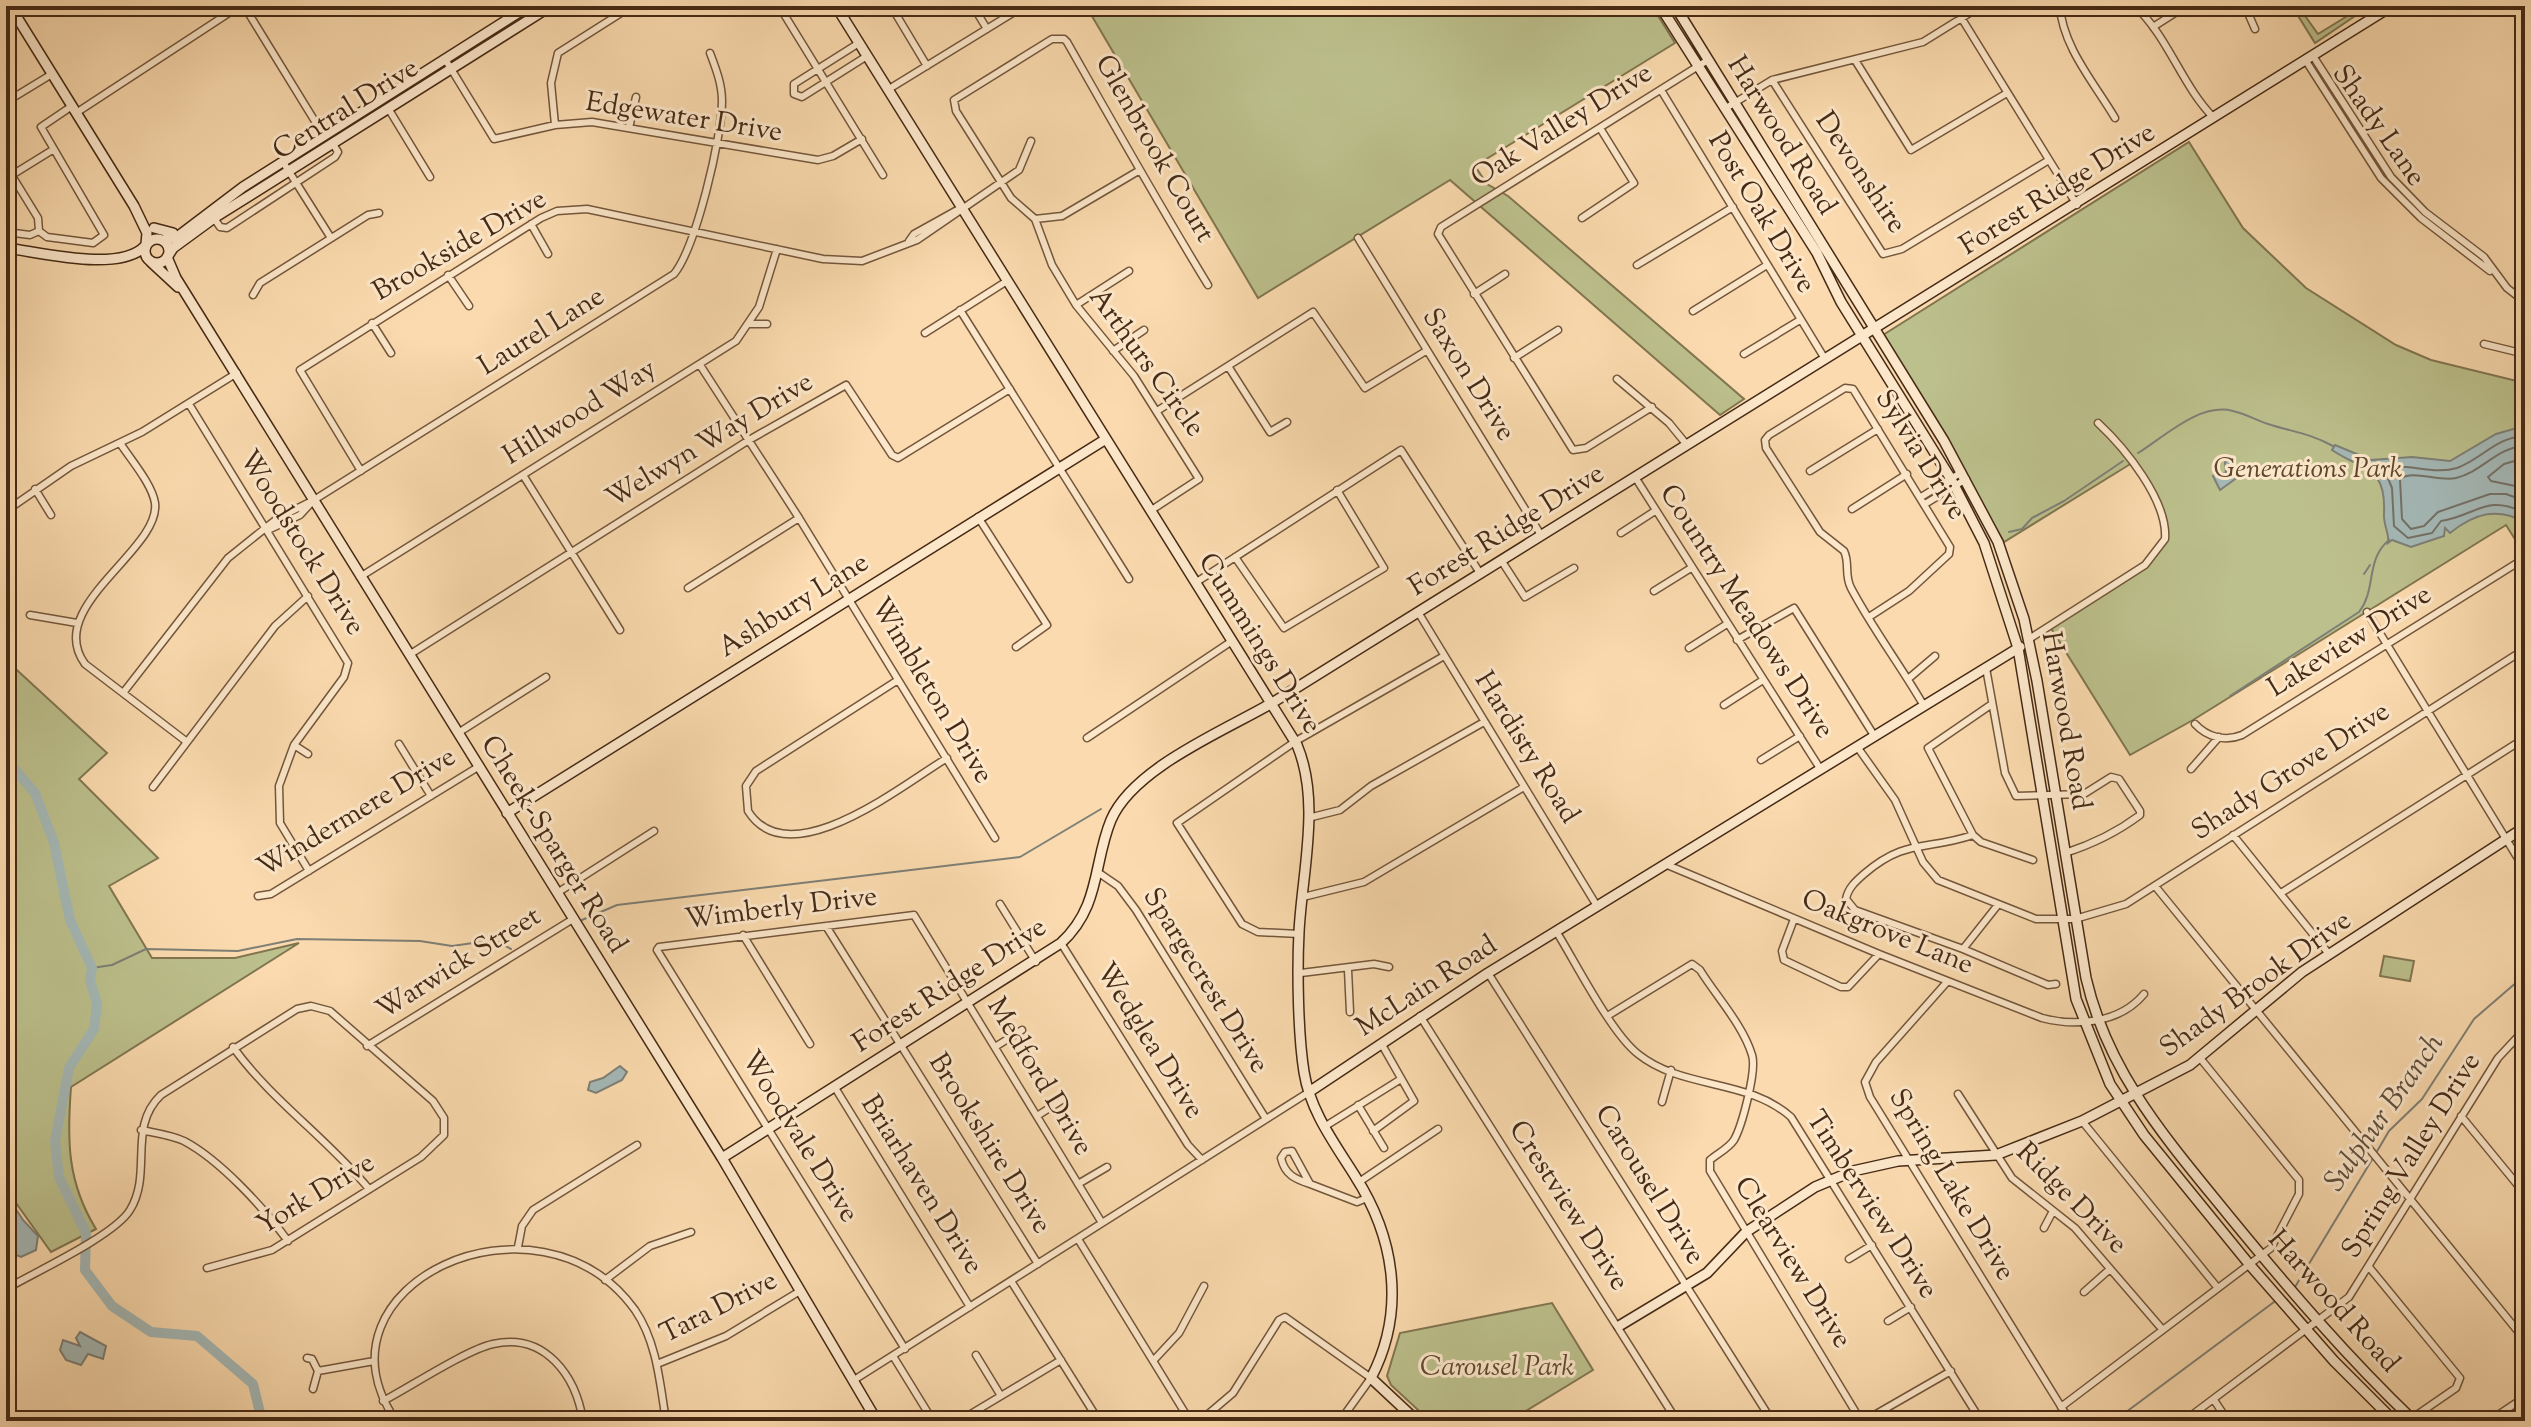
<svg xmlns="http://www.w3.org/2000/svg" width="2531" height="1427" viewBox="0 0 2531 1427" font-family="'Sorts Mill Goudy',serif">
<rect width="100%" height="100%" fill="#fadaae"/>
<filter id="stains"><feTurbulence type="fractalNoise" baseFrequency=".0025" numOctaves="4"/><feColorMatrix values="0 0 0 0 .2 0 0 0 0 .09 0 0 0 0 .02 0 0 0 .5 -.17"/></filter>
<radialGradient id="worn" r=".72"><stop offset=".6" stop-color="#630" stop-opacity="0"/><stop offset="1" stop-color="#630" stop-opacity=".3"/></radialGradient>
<path fill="#bcc08c" stroke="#817550" stroke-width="2" d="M1086 6H1652L1675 43 1475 166 1487 184 1508 196 1744 399 1720 415 1450 180 1258 298Z
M2292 6H2298L2318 34 2349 15 2347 11 2351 8 2358 14 2315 43Z
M2189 142 2243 228 2306 288 2396 345 2431 360 2525 383V555L2506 525 2193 720 2130 755 2049 625 2145 565 2165 539 2162 510 2132 463 2004 542 1883 335Z
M6 660 107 753 79 779 158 858 109 886 152 958H235L299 943 71 1087C67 1140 67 1182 96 1229L51 1252 6 1189Z
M2384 956 2414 961 2410 981 2380 976Z
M1552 1303 1593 1370 1526 1411 1521 1421H1430L1391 1385 1387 1376 1400 1333Z"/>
<path fill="#a4b8b6" stroke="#7e7f76" stroke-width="2" d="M2517 428H2525V522C2497 507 2475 513 2450 533L2445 528 2444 536 2411 547 2392 540 2388 543C2390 535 2383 525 2384 513 2386 466 2365 472 2332 450L2335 445 2371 460 2412 457 2450 461 2496 434Z
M2231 459 2235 461 2233 467 2238 477 2220 490 2213 476 2218 472 2226 474 2225 462Z
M620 1066 627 1072 622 1080 596 1093 588 1090 590 1082 603 1078Z
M6 1194 23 1220 38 1236 36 1250 21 1257 11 1253 6 1239Z
M80 1332 106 1346 103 1359 88 1354 81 1365 66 1360 60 1350 63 1340 80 1346 76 1338Z"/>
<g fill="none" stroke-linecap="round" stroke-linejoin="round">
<path stroke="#757166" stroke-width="2" d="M2525 436C2496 437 2482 459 2457 468 2435 475 2411 464 2388 467L2385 471 2392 488 2394 526 2408 538 2432 533 2441 521C2476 516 2486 493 2525 513
M2525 446C2497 447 2482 472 2456 478 2439 482 2412 469 2400 479L2402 519 2411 529 2424 526 2438 512 2490 494H2506L2525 501
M2525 458 2504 464 2488 477 2491 481 2525 488"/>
<path stroke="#7e7f76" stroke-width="2" d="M2138 453C2164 437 2200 402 2233 411 2246 414 2256 420 2268 424 2293 432 2309 433 2333 446
M2009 532 2022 529 2032 518 2064 501 2123 461
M2364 574 2370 565
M2230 696 2359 612C2377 589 2365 560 2389 540
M582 920 617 905 1020 857 1101 809
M92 968 112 965 146 949 238 951 297 939 420 941 452 946 494 940 511 949
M2376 1153 2389 1131 2422 1099 2474 1019 2525 975
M2295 1287 2373 1158
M2114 1421 2274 1302"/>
<path stroke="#a4b8b6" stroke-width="10" d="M6 765H11L35 793 54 843 70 920 92 968 90 980 97 1004 94 1029 69 1068 55 1141 59 1177 86 1233 85 1270 112 1306 151 1332 197 1336 253 1384 262 1421"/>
<g stroke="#73563b" stroke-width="9">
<path id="street" d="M427 6 433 10 440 6
M779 6 883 175
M891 6 927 66
M973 6 987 29
M1730 6H1734
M1954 6 2077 205
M2060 6C2062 46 2095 84 2115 118
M2135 6C2169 38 2182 86 2214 118
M2245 6 2255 29
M2153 27 2186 6
M859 43 794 84V94L802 97 867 56
M2313 56 2391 177 2425 212 2484 257 2507 288 2525 302
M445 59 494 139 555 125 592 122 818 160 833 156 862 139
M1855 60 1911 150 2007 93
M2306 61 2381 178 2421 218 2490 271
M1772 80 1883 254 1902 249 2049 160
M889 89 1024 6
M1661 90 1825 359
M6 102 52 74
M388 108 430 177
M1726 108 1772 80 1923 42 1981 6
M76 113 238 7 249 14 324 136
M555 125 551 83 558 53 632 6
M629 128 636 97
M283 162 331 238
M6 166 38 218 39 231
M1140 170 1062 216 1035 219 1011 198 956 111 954 100 1052 39H1064L1067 42C1113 123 1159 205 1208 285
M12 175 54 149
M214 218 220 227 227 228 335 157 338 152 333 144
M1582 218 1634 183 1600 128
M1035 219 1052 265 1076 305 1134 376 1199 479 1150 511
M531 224 548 254
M39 231 47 237 93 243 104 235 41 127 72 106
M6 232 30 235 39 231
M1358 238 1541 535
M909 241 914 234 959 209
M1637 265 1733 207
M448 275 469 306
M1474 294 1505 274
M253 295 260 283 368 215 379 213
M1076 305 1129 271
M960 310 1129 579
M1693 311 1767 265
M372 323 391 353
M750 324H767
M925 333 1007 281
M2484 344 2525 354
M1113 351 1144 330
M2517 352 2525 332
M1744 354 1800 320
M1514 358 1558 330
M700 365 799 518 995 838
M1228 366 1270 432 1287 422
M1617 379 1669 423 1687 445
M189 404 348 663 344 677 294 745 279 786 280 823 309 871
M1652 407 1586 448 1573 450 1438 234 1441 227 1708 60
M1157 411 1313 312 1365 388 1426 351
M120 443C131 460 152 484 155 503 161 550 43 607 85 664L187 742
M361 471 300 370 541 218 557 211 587 209 823 259 862 261 917 240 1019 170 1031 141
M1810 471 1878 429
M523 475 620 630
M1635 477 1821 770
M35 489 51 515
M1921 497 1962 472
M1925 504 1966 479
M1852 509 1907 474
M6 511 71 466 142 432 237 373
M978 517 1047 625 1016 647
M268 530 300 515 312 502
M1621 533 1655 511
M1235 557 1284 628 1384 568 1337 490
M1501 560 1525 597 1574 568
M360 577 736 341 759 307 777 249
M1195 583 1401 450 1480 573
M688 588 799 518
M1654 591 1691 568
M1418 612 1597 906
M2367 612 2525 870
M30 615 77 623
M1869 617 1909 591 1949 554 1950 547 1853 389 1845 388 1769 435 1765 440 1766 448 1820 532 1844 551C1850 563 1844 575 1851 588 1872 628 1901 666 1924 706
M2029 639 2145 565 2165 539C2168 501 2125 448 2098 423
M1737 640 1794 608 1875 737
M1689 648 1727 624
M409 655 749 440 846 385 892 455 898 458 1010 389
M1986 668 2005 773 2016 796 2084 794 2111 777 2119 779 2140 811V815C2116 833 2093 844 2065 853
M1908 679 1935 656
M898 680 756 771 746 786 748 811C789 877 904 784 947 758
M123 693 228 558 278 518 314 500 674 274C696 247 722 137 722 101 722 84 716 69 710 53
M1724 705 1763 680
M2195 724C2207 737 2225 742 2242 735L2525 558
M458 733 546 677
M1087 738 1232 641
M399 744 431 796
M294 745 308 754
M1858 748 1895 800 1923 862 1938 880 2036 919H2075L2126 904 2525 649
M1761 760 1800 736
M2191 769 2219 737
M153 787 275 626 308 596
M1308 818 1340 810 1371 786 1484 722
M1973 835 1928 748 1992 704
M2233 835 2329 954
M2033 860 1981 842 1973 835C1926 851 1906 838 1864 874 1856 881 1848 888 1846 899L1855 910 1963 949 2048 985 2056 984
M1665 864 1879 954 2042 1018C2077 1027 2120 1023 2144 994
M1099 873 1118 886 1136 910 1266 1119
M2155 886 2525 1340
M557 893 654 831
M2281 893 2525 738
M258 896 271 894 478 767
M1303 897 1364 882 1524 787
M1000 904 1036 962
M1794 919 1782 951 1784 960 1841 987H1848L1879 954
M826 926 1038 1264
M1556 931C1576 963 1611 1033 1638 1054 1683 1090 1747 1078 1791 1117L1981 1421
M1299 934 1258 932 1242 924 1177 823 1296 741 1444 656
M743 935 810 1044
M1061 943 1188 1145 1202 1160
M1963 949 1997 906
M1348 970 1350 1012
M1301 973 1374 964 1389 967
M1488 973 1772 1421
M1947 982 1876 1062 1865 1082 1870 1097 2070 1421
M1609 1015 1692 964 1700 970C1716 996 1743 1025 1752 1055 1757 1070 1742 1126 1734 1140 1728 1149 1718 1153 1710 1160V1171L1861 1421
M1420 1016 1677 1421
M367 1046 573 919
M233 1047C272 1101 327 1138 369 1189
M995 1047 1022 1030
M834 1086 970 1307
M1958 1094 2012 1178 2075 1228 2162 1329
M1662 1102 1671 1070
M1358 1105 1384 1148
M1037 1116 1065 1098
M2461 1116 2525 1194
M2082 1121 2217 1287
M1324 1127 1401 1079
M141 1130C155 1133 171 1135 184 1141 220 1160 264 1208 288 1241
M1373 1131 1414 1101 1381 1043
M1359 1182 1438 1129
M1078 1184 1107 1167
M1310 1184C1295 1179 1285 1175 1281 1158L1285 1152 1292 1151 1310 1184 1357 1202 1367 1198
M2044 1228 2053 1211
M1078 1239 1190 1421
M518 1247 522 1226 533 1210 637 1145
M1849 1259 1872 1245
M2369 1267 2460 1378 2456 1388 2411 1419
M605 1280 650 1246 691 1232
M1011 1281 1099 1421
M6 1289C35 1272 114 1236 130 1210 153 1173 127 1127 161 1095L297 1009 311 1006 330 1011 433 1101 444 1118V1135L421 1157 272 1250 207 1268
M2084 1292 2110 1269
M1888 1321 1911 1307
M905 1349 657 950 659 947 914 915 1102 1223
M976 1355 1001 1396
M893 1356 933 1421
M307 1358 312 1359 318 1371 313 1389
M1153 1361 1179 1333 1204 1286
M657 1364 726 1336 800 1291
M318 1371 374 1361
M854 1380 1309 1092
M2214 1400 2228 1421
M383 1401C410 1387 466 1350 493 1344 545 1332 576 1376 583 1421
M2061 1407 2271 1248 2299 1194V1180L2200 1058
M396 1421C303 1285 539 1177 635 1310 657 1342 660 1384 666 1421
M786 1421 797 1417
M959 1421 1061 1360
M1200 1421 1233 1393 1279 1320 1285 1317 1371 1378 1340 1421
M1864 1421 1951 1371
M2184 1421 2349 1297 2498 1058 2525 1029
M2489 1421 2525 1397"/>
</g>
<g stroke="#462a15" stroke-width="12">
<path id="secondary" d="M10 6 134 206 147 233 146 244
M836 6 1297 745C1321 802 1302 872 1299 932 1297 971 1298 1034 1304 1072 1310 1111 1335 1144 1355 1176 1395 1238 1406 1311 1371 1378L1417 1421
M1660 6 1817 253 1841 302 1951 479 1984 543 2018 648 2076 999 2110 1084 2144 1135 2249 1264 2334 1361 2394 1421
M1675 6 1944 441 1998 542 2024 619 2037 681 2086 978C2108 1074 2169 1142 2229 1216 2288 1288 2347 1357 2414 1421
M154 228 173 233
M145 251a12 12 0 1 1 24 0a12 12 0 1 1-24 0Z
M163 240 177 237 243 187 529 6
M6 248C40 252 120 273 145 246
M168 256 173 248 214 218 551 6
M167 257 176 278 722 1158 877 1421
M151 262 178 287
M507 813 1106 439
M1309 1092 1488 973 2020 647
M722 1158 1061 943C1101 906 1093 863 1111 820 1133 768 1224 731 1272 703L2392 6
M1619 1326 1707 1273 1746 1232 1815 1187 1853 1171 1898 1161 1996 1155 2082 1121 2190 1065 2302 972 2525 827"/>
</g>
<use href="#street" stroke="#fce7ca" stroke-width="6"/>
<use href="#secondary" stroke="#fce7ca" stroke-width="9"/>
</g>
<g text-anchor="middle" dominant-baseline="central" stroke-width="6" stroke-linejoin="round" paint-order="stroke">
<g font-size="28" fill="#462a15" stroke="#fce7ca">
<text transform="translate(346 110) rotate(-32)">Central Drive</text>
<text transform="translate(684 118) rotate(9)">Edgewater Drive</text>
<text transform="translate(1562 126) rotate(-32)">Oak Valley Drive</text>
<text transform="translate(2378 126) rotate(55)">Shady Lane</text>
<text transform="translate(1781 136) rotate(58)">Harwood Road</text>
<text transform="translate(1154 149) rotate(60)">Glenbrook Court</text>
<text transform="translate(1860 173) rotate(56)">Devonshire</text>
<text transform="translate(2058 190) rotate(-32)">Forest Ridge Drive</text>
<text transform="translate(1761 213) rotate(59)">Post Oak Drive</text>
<text transform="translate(460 246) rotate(-30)">Brookside Drive</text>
<text transform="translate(542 332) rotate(-32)">Laurel Lane</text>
<text transform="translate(1146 363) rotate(54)">Arthurs Circle</text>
<text transform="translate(1468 375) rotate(58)">Saxon Drive</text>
<text transform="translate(580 413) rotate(-32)">Hillwood Way</text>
<text transform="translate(710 441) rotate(-31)">Welwyn Way Drive</text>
<text transform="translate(1920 455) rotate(58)">Sylvia Drive</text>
<text transform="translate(1507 531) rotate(-32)">Forest Ridge Drive</text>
<text transform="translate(301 543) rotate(58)">Woodstock Drive</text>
<text transform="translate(794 606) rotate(-32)">Ashbury Lane</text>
<text transform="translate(1746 612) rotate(57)">Country Meadows Drive</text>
<text transform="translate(2350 642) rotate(-32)">Lakeview Drive</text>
<text transform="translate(1259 644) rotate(58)">Cummings Drive</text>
<text transform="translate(931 691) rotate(59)">Wimbleton Drive</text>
<text transform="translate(2065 721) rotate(80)">Harwood Road</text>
<text transform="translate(1526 748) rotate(58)">Hardisty Road</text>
<text transform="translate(2291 772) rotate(-33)">Shady Grove Drive</text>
<text transform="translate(357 813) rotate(-31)">Windermere Drive</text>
<text transform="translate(553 845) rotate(58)">Cheek-Sparger Road</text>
<text transform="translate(781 909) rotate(-7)">Wimberly Drive</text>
<text transform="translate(1887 933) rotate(22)">Oakgrove Lane</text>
<text transform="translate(459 964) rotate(-32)">Warwick Street</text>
<text transform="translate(1205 981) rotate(58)">Spargecrest Drive</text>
<text transform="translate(2256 985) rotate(-36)">Shady Brook Drive</text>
<text transform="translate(950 986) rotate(-33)">Forest Ridge Drive</text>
<text transform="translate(1427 987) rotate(-33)">McLain Road</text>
<text transform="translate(1149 1041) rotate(58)">Wedglea Drive</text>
<text transform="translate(1039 1077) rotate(59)">Medford Drive</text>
<text transform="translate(799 1137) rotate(58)">Woodvale Drive</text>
<text transform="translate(989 1144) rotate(58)">Brookshire Drive</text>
<text transform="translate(2412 1156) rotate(-58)">Spring Valley Drive</text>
<text transform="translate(921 1185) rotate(58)">Briarhaven Drive</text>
<text transform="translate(1649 1185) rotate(58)">Carousel Drive</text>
<text transform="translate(1951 1185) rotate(59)">Spring Lake Drive</text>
<text transform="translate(316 1195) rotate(-31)">York Drive</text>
<text transform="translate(2071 1199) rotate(45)">Ridge Drive</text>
<text transform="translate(1871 1205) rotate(57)">Timberview Drive</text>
<text transform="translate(1568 1206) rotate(57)">Crestview Drive</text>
<text transform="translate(1792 1263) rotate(58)">Clearview Drive</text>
<text transform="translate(2333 1302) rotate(48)">Harwood Road</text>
<text transform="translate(719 1308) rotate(-27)">Tara Drive</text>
</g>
<g font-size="28" font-style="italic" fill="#5e482d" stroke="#fce7ca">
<text x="2308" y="470">Generations Park</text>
<text x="1497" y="1368">Carousel Park</text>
</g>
<g font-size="30" font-style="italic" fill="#5e4e3d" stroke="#fce7ca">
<text transform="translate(2385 1113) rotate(-55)">Sulphur Branch</text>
</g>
</g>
<rect width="2531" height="1427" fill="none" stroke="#fadaae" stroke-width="32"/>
<rect x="8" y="8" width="2515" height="1411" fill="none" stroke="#462a15" stroke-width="4"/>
<rect x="16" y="16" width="2499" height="1395" fill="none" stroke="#462a15" stroke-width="2"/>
<rect width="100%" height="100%" filter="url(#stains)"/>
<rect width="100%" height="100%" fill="url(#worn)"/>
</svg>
